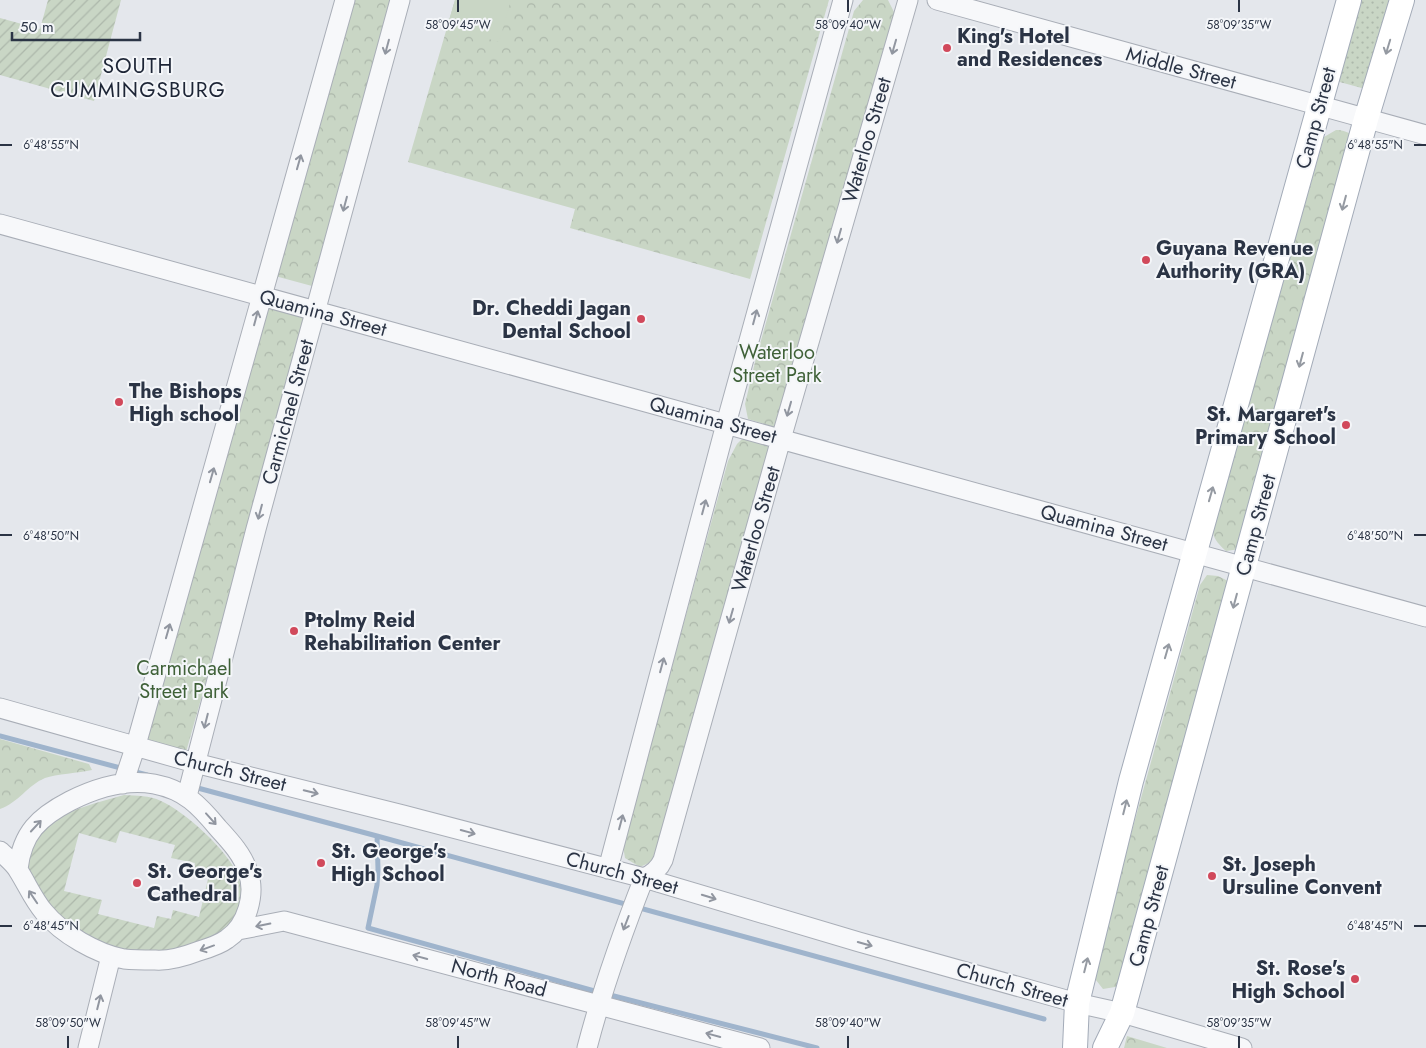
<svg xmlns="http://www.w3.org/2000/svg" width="1426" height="1048" viewBox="0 0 1426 1048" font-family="Jost,sans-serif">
<defs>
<pattern id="grass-dots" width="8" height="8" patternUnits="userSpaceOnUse" patternTransform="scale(1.25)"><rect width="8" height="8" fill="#c9d6c5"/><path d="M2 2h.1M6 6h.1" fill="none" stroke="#adb8ab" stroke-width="1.8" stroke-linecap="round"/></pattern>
<pattern id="forest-crowns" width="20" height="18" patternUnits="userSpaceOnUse" patternTransform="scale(1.25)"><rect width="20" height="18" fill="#c9d6c5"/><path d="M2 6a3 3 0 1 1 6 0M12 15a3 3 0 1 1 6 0" fill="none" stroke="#adb8ab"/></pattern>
<pattern id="garden-furrows" width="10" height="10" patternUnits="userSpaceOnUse" patternTransform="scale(1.25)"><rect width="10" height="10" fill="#c9d6c5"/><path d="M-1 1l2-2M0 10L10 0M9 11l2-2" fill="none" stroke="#adb8ab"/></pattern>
</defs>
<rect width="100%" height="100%" fill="#e4e7ec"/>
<path fill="url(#grass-dots)" d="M1358 0H1394L1369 90 1336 81Z"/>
<path fill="url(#forest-crowns)" d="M352 0H392L312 286 275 276Z
M455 0H829L750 279 570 228 575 209 408 162Z
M863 0H888L895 14 782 423 773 427 748 419 745 404 756 358 854 11Z
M1336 130C1344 130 1348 132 1354 137L1240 549 1226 551C1207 534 1213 530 1219 508L1324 137Z
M267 306 309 318 186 752 144 740Z
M745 436 763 440 770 449 655 860 640 867 625 858 623 846 728 461 737 444Z
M1207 575 1218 576 1228 581 1121 986 1103 989 1092 975 1200 585Z
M0 739 89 764 92 770C79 773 56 774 45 778 28 785 18 803 0 809Z
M1127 1036 1167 1048H1124Z"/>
<path fill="url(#garden-furrows)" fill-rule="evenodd" d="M48 0H121L94 101 0 75V18L40 29Z
M124 795C137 796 149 795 161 801 184 811 229 851 238 876 245 893 241 916 228 929 223 934 212 937 205 941 182 952 145 956 120 950 82 940 17 896 29 850 30 845 35 841 37 837 40 834 43 828 47 825 66 810 100 802 124 795ZM120 831 175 845 171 858 195 863 193 871 209 875 199 917 173 910 171 919 157 916 154 928 98 914 102 900 64 891 79 833 116 843Z"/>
<path fill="#c9d6c5" d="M455 0H511L499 42 447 27Z"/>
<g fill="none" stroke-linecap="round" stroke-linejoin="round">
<path stroke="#9fb4cc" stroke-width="5" d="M0 736 147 775
M194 787 377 836 1044 1019
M377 836 378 869 377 885 368 928 598 992
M606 994 817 1048"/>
<g stroke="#a9aeb7" stroke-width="21">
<path id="minor" d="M937 0 1426 135
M0 224 1426 617
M0 708 195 763 403 815 644 878 859 942 1077 1003 1122 1013 1242 1048
M123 784 136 745 345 0
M187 796 256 529 400 0
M0 851C6 857 14 863 18 870 27 884 33 899 44 912 62 934 97 954 124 959 134 960 145 960 155 960 169 961 186 956 199 951 209 948 219 945 227 939 247 926 256 894 248 872 243 855 230 841 218 828 199 805 185 790 154 784 126 779 96 788 70 801 39 817 22 833 18 869
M608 869 726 424 843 0
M238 930 284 921 760 1048
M88 1048 111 956
M587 1048C602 990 622 934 644 878 653 874 659 869 663 860L781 439 908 0"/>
</g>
<g stroke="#a3abb8" stroke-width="26">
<path id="major" d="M1075 1048 1077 1003 1131 781 1349 0
M1105 1048 1122 1013 1366 119 1402 0"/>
</g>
<use href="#minor" stroke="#f7f8fa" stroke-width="19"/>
<use href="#major" stroke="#fff" stroke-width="24"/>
</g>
<defs><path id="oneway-shaft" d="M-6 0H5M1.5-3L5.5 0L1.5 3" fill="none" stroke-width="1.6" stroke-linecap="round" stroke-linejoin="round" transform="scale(1.25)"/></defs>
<g stroke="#9196a0">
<use href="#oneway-shaft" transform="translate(387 47) rotate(105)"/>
<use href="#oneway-shaft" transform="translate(894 47) rotate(106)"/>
<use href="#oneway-shaft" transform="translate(299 162) rotate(-74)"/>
<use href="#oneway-shaft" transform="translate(345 204) rotate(105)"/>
<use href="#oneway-shaft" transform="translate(839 236) rotate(106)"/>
<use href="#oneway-shaft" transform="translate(755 317) rotate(-75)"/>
<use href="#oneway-shaft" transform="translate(256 318) rotate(-75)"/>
<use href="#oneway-shaft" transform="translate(789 409) rotate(106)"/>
<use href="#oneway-shaft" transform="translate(212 475) rotate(-74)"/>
<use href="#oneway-shaft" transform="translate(704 507) rotate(-75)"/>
<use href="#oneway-shaft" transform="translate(260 512) rotate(105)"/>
<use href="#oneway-shaft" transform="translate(731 616) rotate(106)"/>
<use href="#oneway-shaft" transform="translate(168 631) rotate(-74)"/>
<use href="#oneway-shaft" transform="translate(662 665) rotate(-75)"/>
<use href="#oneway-shaft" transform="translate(206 721) rotate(104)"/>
<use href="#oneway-shaft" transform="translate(311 792) rotate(14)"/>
<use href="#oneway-shaft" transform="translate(211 819) rotate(48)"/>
<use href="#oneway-shaft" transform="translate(621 822) rotate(-75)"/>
<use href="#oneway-shaft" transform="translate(36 826) rotate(-47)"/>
<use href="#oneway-shaft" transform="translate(468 832) rotate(15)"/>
<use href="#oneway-shaft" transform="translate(33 897) rotate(-124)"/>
<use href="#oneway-shaft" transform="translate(709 897) rotate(17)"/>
<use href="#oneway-shaft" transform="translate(626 923) rotate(111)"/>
<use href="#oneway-shaft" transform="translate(263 925) rotate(169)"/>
<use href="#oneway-shaft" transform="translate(865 944) rotate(16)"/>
<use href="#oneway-shaft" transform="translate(207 948) rotate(160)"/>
<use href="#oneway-shaft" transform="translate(420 957) rotate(-165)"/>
<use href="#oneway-shaft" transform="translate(99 1002) rotate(-76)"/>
<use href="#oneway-shaft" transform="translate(713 1035) rotate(-165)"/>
</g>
<g stroke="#959aa2">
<use href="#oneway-shaft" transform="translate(1388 47) rotate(107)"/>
<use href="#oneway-shaft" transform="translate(1344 203) rotate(105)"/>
<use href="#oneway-shaft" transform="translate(1301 360) rotate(105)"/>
<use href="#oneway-shaft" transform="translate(1211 494) rotate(-74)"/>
<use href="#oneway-shaft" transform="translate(1235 601) rotate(105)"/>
<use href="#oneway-shaft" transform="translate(1167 651) rotate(-74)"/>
<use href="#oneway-shaft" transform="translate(1125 807) rotate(-76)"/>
<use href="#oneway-shaft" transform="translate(1086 965) rotate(-76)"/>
</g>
<path fill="none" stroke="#2b3445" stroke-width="2" d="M458 0V12M848 0V12M1239 0V12M0 145H12M1414 145H1426M0 535H12M1414 535H1426M0 926H12M1414 926H1426M68 1036V1048M458 1036V1048M848 1036V1048M1239 1036V1048"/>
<g fill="#d1495b" stroke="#f4f6f9" stroke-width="2">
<circle cx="947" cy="48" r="5"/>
<circle cx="1146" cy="260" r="5"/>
<circle cx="641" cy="319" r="5"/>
<circle cx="119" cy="402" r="5"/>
<circle cx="1346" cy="425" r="5"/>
<circle cx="294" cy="631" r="5"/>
<circle cx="321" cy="863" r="5"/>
<circle cx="1212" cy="876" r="5"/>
<circle cx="137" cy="883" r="5"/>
<circle cx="1355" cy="979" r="5"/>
</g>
<g text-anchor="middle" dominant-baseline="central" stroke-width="4" stroke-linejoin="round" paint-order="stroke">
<g font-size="20" font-weight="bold" fill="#2b3445" stroke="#f4f6f9" text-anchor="start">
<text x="957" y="36">King's Hotel<tspan x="957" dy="23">and Residences</tspan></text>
<text x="1156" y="248">Guyana Revenue<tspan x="1156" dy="23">Authority (GRA)</tspan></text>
<text x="631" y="308" text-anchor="end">Dr. Cheddi Jagan<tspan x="631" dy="23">Dental School</tspan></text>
<text x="129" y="391">The Bishops<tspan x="129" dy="23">High school</tspan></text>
<text x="1336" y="414" text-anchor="end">St. Margaret's<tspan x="1336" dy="23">Primary School</tspan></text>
<text x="304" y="620">Ptolmy Reid<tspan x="304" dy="23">Rehabilitation Center</tspan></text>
<text x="331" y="851">St. George's<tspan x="331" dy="23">High School</tspan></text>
<text x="1222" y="864">St. Joseph<tspan x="1222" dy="23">Ursuline Convent</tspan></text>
<text x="147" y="871">St. George's<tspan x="147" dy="23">Cathedral</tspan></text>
<text x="1345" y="968" text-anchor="end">St. Rose's<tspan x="1345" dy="23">High School</tspan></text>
</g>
<g font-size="20" fill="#2b3445" stroke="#f4f6f9">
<text transform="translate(1181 68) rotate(15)">Middle Street</text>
<text transform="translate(1316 118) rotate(-75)">Camp Street</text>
<text transform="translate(867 140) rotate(-74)">Waterloo Street</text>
<text transform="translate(323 313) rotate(15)">Quamina Street</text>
<text transform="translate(288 412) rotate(-75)">Carmichael Street</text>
<text transform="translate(713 420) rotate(15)">Quamina Street</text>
<text transform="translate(1256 525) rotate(-75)">Camp Street</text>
<text transform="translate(1104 528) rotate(15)">Quamina Street</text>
<text transform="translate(756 529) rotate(-74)">Waterloo Street</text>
<text transform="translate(230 771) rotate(14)">Church Street</text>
<text transform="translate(622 873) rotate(15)">Church Street</text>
<text transform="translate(1149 916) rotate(-75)">Camp Street</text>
<text transform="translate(499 978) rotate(15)">North Road</text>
<text transform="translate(1012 985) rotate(16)">Church Street</text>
</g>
<g font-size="20" fill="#3f6138" stroke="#f4f6f9">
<text x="777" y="352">Waterloo<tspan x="777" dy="23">Street Park</tspan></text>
<text x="184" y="668">Carmichael<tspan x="184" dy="23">Street Park</tspan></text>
</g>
<g font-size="21" letter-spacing="1" fill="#1d2536" stroke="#f4f6f9">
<text x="138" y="66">SOUTH<tspan x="138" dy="24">CUMMINGSBURG</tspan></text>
</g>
</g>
<g font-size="12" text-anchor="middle" fill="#2b3445" stroke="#f4f6f9" stroke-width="4" stroke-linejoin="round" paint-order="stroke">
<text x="458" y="29">58°09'45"W</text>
<text x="848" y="29">58°09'40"W</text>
<text x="1239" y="29">58°09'35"W</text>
<text x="51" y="149">6°48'55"N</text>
<text x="1375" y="149">6°48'55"N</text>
<text x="51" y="540">6°48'50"N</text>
<text x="1375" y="540">6°48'50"N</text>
<text x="51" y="930">6°48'45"N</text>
<text x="1375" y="930">6°48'45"N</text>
<text x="68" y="1027">58°09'50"W</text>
<text x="458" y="1027">58°09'45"W</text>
<text x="848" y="1027">58°09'40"W</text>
<text x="1239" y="1027">58°09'35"W</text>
</g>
<path d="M12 32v8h128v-8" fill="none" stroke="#2b3445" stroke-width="2.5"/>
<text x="20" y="32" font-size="15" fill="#2b3445" stroke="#f4f6f9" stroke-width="4" paint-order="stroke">50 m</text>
</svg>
